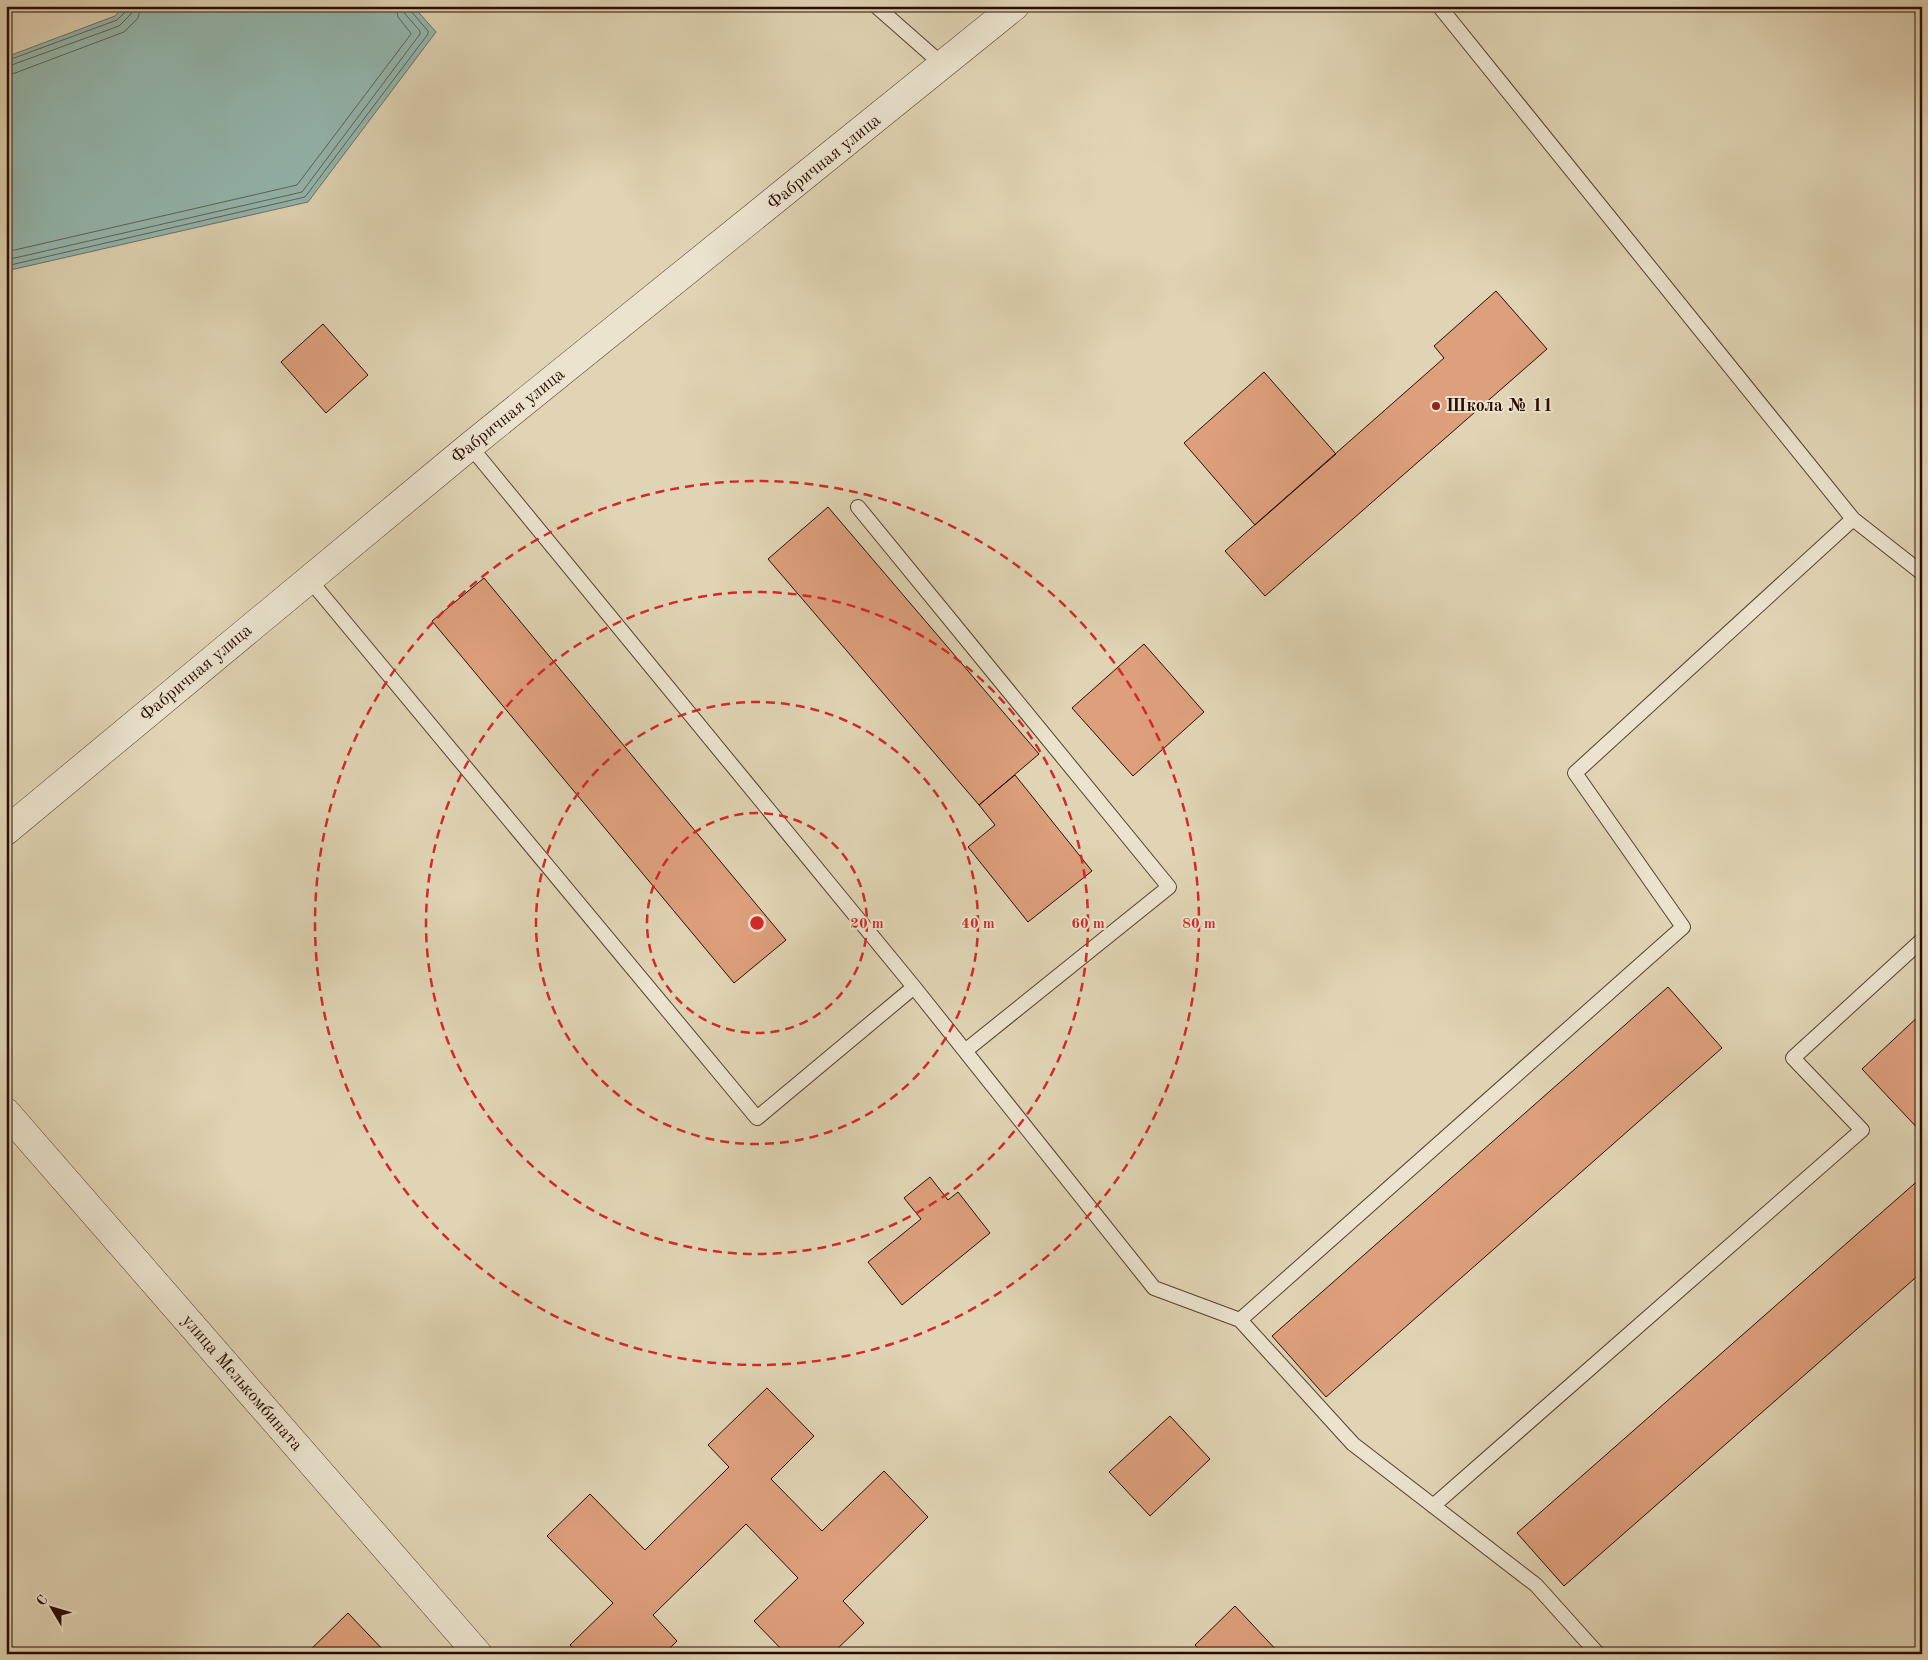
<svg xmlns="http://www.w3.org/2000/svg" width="1928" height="1660" viewBox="0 0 1928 1660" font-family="'Old Standard TT',serif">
<rect width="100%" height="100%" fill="#e0d4b4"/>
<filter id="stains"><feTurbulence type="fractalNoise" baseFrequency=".004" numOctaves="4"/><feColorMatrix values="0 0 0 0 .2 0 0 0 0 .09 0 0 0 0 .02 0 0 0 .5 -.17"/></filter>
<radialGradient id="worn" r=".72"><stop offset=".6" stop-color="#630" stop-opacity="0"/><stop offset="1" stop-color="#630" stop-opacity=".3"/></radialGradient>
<path fill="#94b8b0" stroke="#6a736a" d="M124 6H413L436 32 308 202 6 271V57L115 16Z"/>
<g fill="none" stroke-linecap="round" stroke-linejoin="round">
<path stroke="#5f6258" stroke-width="1" d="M6 61 117 20 126 11 127 6
M6 67 119 26 131 14 133 6
M6 75 15 73 124 32 138 18 141 6
M6 252 297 185 411 34 410 32 398 17 396 6
M6 260 302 192 420 34V31L405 14 403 6
M6 266 305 197 428 34V31L411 11 410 6"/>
</g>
<path fill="#dd9f7c" stroke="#2a0c00" d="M1496 291 1547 349 1265 596 1225 551 1444 358 1434 346Z
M323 324 368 375 326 413 281 362Z
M1264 372 1336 454 1255 525 1184 443Z
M828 507 1039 754 979 805 768 559Z
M484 578 786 940 734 983 432 621Z
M1144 644 1204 712 1133 776 1072 708Z
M1015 775 1092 871 1028 922 968 847 995 825 979 805Z
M1668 987 1722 1048 1326 1397 1272 1336Z
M1922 1013V1133L1862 1069Z
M930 1177 948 1200 958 1192 990 1233 902 1305 868 1262 921 1219 904 1198Z
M1922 1177V1272L1564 1586 1517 1533Z
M767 1388 814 1436 771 1479 822 1531 884 1471 928 1517 843 1601 864 1623 832 1654H786L754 1621 798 1578 746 1524 653 1615 677 1641 664 1654H578L570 1645 613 1603 547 1536 590 1494 645 1550 729 1467 708 1445Z
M1170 1416 1210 1459 1150 1516 1109 1472Z
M1235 1606 1280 1654H1203L1195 1645Z
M348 1613 387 1654H306Z"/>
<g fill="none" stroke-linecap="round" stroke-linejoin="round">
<g stroke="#583e2d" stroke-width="16">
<path id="lane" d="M876 6 943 65
M1439 6 1853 519 1922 573
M470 446 914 987 1154 1288 1240 1320 1353 1444 1536 1585 1598 1654
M858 507 1169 887 965 1051
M309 579 757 1118 914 987
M1240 1320 1683 927 1575 773 1853 519
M1433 1506 1862 1130 1793 1058 1922 940"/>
</g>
<g stroke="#583e2d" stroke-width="29">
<path id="street" d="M6 831 470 446 1015 6
M6 1112 478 1654"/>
</g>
<use href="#lane" stroke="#ebe3ce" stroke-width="14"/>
<use href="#street" stroke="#ebe3ce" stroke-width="28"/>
</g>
<g fill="none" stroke="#d62828" stroke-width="2.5" stroke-dasharray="9 6">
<circle cx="757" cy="923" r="110"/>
<circle cx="757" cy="923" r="221"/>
<circle cx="757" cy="923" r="331"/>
<circle cx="757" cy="923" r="442"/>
</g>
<circle fill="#8f2418" stroke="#ebe3ce" stroke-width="2" cx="1436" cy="406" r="5"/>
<g text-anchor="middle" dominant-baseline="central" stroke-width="4" stroke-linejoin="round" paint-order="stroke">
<g font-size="18" fill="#2a0c00" stroke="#ebe3ce">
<text transform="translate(824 162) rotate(-39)">Фабричная улица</text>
<text transform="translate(508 416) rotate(-39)">Фабричная улица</text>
<text transform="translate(196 673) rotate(-40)">Фабричная улица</text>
<text transform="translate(242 1383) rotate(49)">улица Мелькомбината</text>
</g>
<g font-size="18" font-weight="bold" fill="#2a0c00" stroke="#ebe3ce" text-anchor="start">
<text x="1446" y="406">Школа № 11</text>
</g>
</g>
<circle cx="757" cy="923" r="8" fill="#d62828" stroke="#ebe3ce" stroke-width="2.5"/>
<g font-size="15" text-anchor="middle" font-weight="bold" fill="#d62828" stroke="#ebe3ce" stroke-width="4" stroke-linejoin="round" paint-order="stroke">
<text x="867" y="928">20 m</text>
<text x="978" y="928">40 m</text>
<text x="1088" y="928">60 m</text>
<text x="1199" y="928">80 m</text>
</g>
<rect width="1928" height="1660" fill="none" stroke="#e0d4b4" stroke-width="25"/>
<rect x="8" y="8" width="1913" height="1645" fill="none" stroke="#2a0c00" stroke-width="2.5"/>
<rect x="12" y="12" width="1903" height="1635" fill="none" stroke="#2a0c00"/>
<g transform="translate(52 1608) rotate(308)" stroke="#ebe3ce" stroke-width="4" paint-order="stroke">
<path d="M0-4L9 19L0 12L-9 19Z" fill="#2a0c00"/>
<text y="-8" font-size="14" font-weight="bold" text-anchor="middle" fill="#2a0c00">С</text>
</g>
<rect width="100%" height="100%" filter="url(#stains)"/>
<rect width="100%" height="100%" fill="url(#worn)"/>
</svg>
